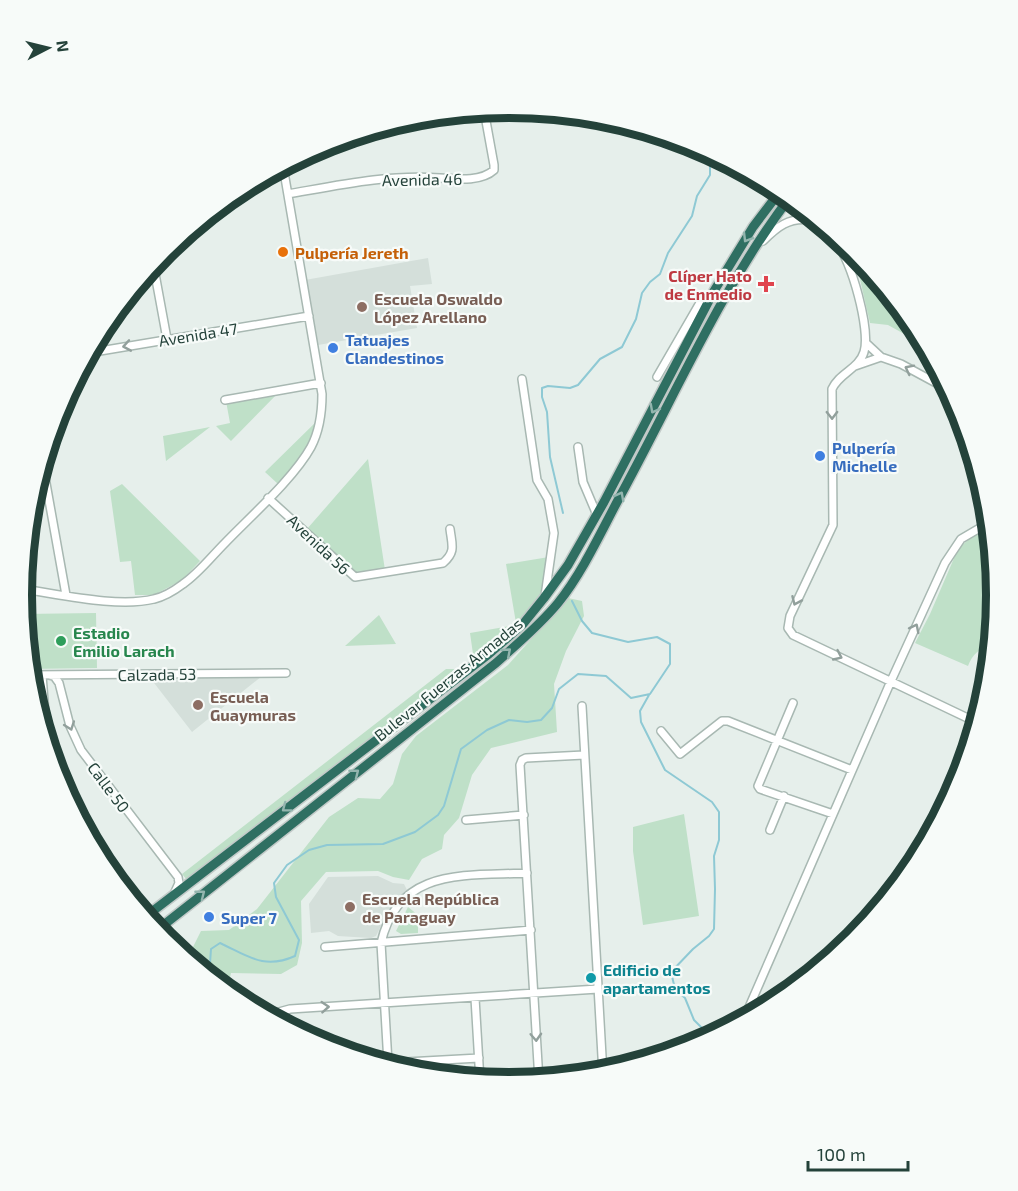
<svg xmlns="http://www.w3.org/2000/svg" width="1018" height="1191" viewBox="0 0 1018 1191" font-family="'Exo 2',sans-serif">
<rect width="100%" height="100%" fill="#e6efeb"/>
<path fill="#d4dfda" d="M428 258 432 284 410 286 417 328 318 345 305 280Z
M262 676 192 732 151 679Z
M378 876 393 883 404 884 407 890 389 910 376 936 371 938 338 936 329 931 311 933 309 904 328 877Z"/>
<path fill="#bfe0c8" d="M812 216 854 251 915 325 926 346 888 325 870 323 854 253Z
M279 392 231 441 216 426 230 423 226 401Z
M319 419C313 445 296 465 278 484L265 472Z
M210 427 166 461 163 436Z
M368 459 385 570 356 574 307 529Z
M122 484 200 561 182 580 154 595H135L131 561 120 562 110 491Z
M990 527 997 595 992 645C980 647 972 655 968 666L915 643 930 614 958 549 969 539Z
M549 557 542 595 516 623 506 564Z
M568 598 582 601 584 616 566 651 554 684 557 732 491 748 472 775 459 818 444 835 442 849 422 859 409 880 393 877 378 871 326 872 301 901 302 943 297 965 281 974 231 973 227 992 187 959 201 931 229 930 257 909 329 817 358 798 380 799 393 784 402 754 416 736 508 665Z
M96 613 97 668 28 669 23 614Z
M379 615 396 644 345 646Z
M510 626 474 661 470 633Z
M446 669H464L187 880 182 874Z
M684 814 699 916 643 925 633 851V827Z
M408 907 418 915V933L401 934 396 931Z"/>
<g fill="none" stroke-linecap="round" stroke-linejoin="round">
<path stroke="#8ec9d4" stroke-width="2" d="M866 265 862 275 866 283 886 289
M563 513 550 457 547 412 542 397V388L548 386 570 388 578 385 600 359 622 347 636 319 642 293 650 282 660 274 668 253 692 216 697 196 710 175V160L713 154
M649 695 640 711 641 722 665 770 712 802 719 812V840L714 856 715 889 714 929 709 936 693 949 671 972 675 989 685 998 694 1020 712 1038
M209 978 211 949 220 943C248 956 264 970 295 956L299 940 276 897 274 883 287 865 309 850 327 845 383 844 415 832 438 815 444 806 461 749 487 730 509 720 527 722 541 720 552 708 559 689 578 674 606 676 631 698 650 694 670 664V644L657 637 628 642 592 633 582 621 572 601"/>
<g stroke="#a8b8b2" stroke-width="10">
<path id="minor" d="M525 109 531 114 536 110
M288 194C339 185 389 174 440 178 456 179 481 182 494 170V165L484 110
M805 210C812 225 825 231 836 243 851 258 871 331 864 352 859 369 839 373 832 389L833 525 790 616 788 628 793 635 978 723
M763 241C777 227 789 217 810 220
M153 263 167 339
M866 343 881 357 901 364 938 384 970 444
M88 353 309 316
M855 366 881 357
M657 377 701 301 712 293
M522 379 537 480 548 499 554 533 545 596
M225 400 321 383
M578 447 583 482 597 515
M42 461 66 595
M268 498 355 577 443 563C456 552 452 545 450 529
M22 589C59 594 118 608 154 599 163 597 175 590 183 584 198 574 212 556 225 543 251 516 294 478 311 447 320 430 322 413 322 394L283 166
M29 675 286 673
M42 675 47 741
M49 675 54 676 59 683 70 726 81 750 178 877 179 883 175 892
M793 703 758 786 760 789 833 814
M582 706 603 1074
M661 731 680 754 722 721H728L852 770
M466 820 524 815
M770 830 784 796
M325 947 531 930
M475 998 480 1081
M269 1018 279 1012 290 1009 598 989
M743 1021 891 681 945 563 961 539 990 522
M652 1052V1059
M479 1058 388 1063 381 943C398 867 465 876 527 873
M539 1081 520 765 522 760 526 758 584 755"/>
</g>
<g stroke="#c2cac8" stroke-width="12">
<path id="highway" d="M145 917 489 654 523 624 544 598 568 565 604 502 714 291 753 227 781 190
M156 931 496 663C517 644 540 625 558 603 585 569 603 527 624 489 677 391 722 287 790 197"/>
</g>
<use href="#minor" stroke="#fff" stroke-width="7"/>
<use href="#highway" stroke="#2f6f62" stroke-width="9"/>
</g>
<defs><path id="oneway-chevron" d="M-2-3.5L2.5 0L-2 3.5" fill="none" stroke-width="1.6" stroke-linecap="round" stroke-linejoin="round" transform="scale(1.5)"/></defs>
<g stroke="#93b5ae">
<use href="#oneway-chevron" transform="translate(747 238) rotate(121)"/>
<use href="#oneway-chevron" transform="translate(654 409) rotate(118)"/>
<use href="#oneway-chevron" transform="translate(620 496) rotate(-62)"/>
<use href="#oneway-chevron" transform="translate(507 652) rotate(-41)"/>
<use href="#oneway-chevron" transform="translate(355 773) rotate(-38)"/>
<use href="#oneway-chevron" transform="translate(286 808) rotate(143)"/>
<use href="#oneway-chevron" transform="translate(201 894) rotate(-38)"/>
</g>
<g stroke="#92a09c">
<use href="#oneway-chevron" transform="translate(127 346) rotate(170)"/>
<use href="#oneway-chevron" transform="translate(909 369) rotate(-153)"/>
<use href="#oneway-chevron" transform="translate(832 415) rotate(89)"/>
<use href="#oneway-chevron" transform="translate(796 601) rotate(114)"/>
<use href="#oneway-chevron" transform="translate(915 628) rotate(-63)"/>
<use href="#oneway-chevron" transform="translate(838 656) rotate(25)"/>
<use href="#oneway-chevron" transform="translate(70 726) rotate(70)"/>
<use href="#oneway-chevron" transform="translate(325 1007) rotate(-4)"/>
<use href="#oneway-chevron" transform="translate(536 1037) rotate(87)"/>
</g>
<circle fill="#e8710a" stroke="#f7fbf9" stroke-width="2" cx="283" cy="252" r="6"/>
<path fill="#e0444e" stroke="#f7fbf9" stroke-width="2" d="M763 275h6v6h6v6h-6v6h-6v-6h-6v-6h6z"/>
<g fill="#8d6e63" stroke="#f7fbf9" stroke-width="2">
<circle cx="362" cy="307" r="6"/>
<circle cx="198" cy="705" r="6"/>
<circle cx="350" cy="907" r="6"/>
</g>
<g fill="#3f7fe0" stroke="#f7fbf9" stroke-width="2">
<circle cx="333" cy="348" r="6"/>
<circle cx="820" cy="456" r="6"/>
<circle cx="209" cy="917" r="6"/>
</g>
<circle fill="#2e9e5b" stroke="#f7fbf9" stroke-width="2" cx="61" cy="641" r="6"/>
<circle fill="#0f9aa8" stroke="#f7fbf9" stroke-width="2" cx="591" cy="978" r="6"/>
<g text-anchor="middle" dominant-baseline="central" stroke-width="4.5" stroke-linejoin="round" paint-order="stroke">
<g font-size="16" fill="#24423a" stroke="#f7fbf9">
<text transform="translate(422 179) rotate(-1)">Avenida 46</text>
<text transform="translate(198 334) rotate(-9)">Avenida 47</text>
<text transform="translate(319 544) rotate(43)">Avenida 56</text>
<text transform="translate(157 674) rotate(-1)">Calzada 53</text>
<text transform="translate(448 679) rotate(-39)">Bulevar Fuerzas Armadas</text>
<text transform="translate(109 787) rotate(53)">Calle 50</text>
</g>
<g font-size="16" font-weight="bold" fill="#c56008" stroke="#f7fbf9" text-anchor="start">
<text x="295" y="252">Pulpería Jereth</text>
</g>
<g font-size="16" font-weight="bold" fill="#be3a42" stroke="#f7fbf9" text-anchor="end">
<text x="752" y="275">Clíper Hato<tspan x="752" dy="18">de Enmedio</tspan></text>
</g>
<g font-size="16" font-weight="bold" fill="#785e54" stroke="#f7fbf9" text-anchor="start">
<text x="374" y="298">Escuela Oswaldo<tspan x="374" dy="18">López Arellano</tspan></text>
<text x="210" y="696">Escuela<tspan x="210" dy="18">Guaymuras</tspan></text>
<text x="362" y="898">Escuela República<tspan x="362" dy="18">de Paraguay</tspan></text>
</g>
<g font-size="16" font-weight="bold" fill="#366cbe" stroke="#f7fbf9" text-anchor="start">
<text x="345" y="339">Tatuajes<tspan x="345" dy="18">Clandestinos</tspan></text>
<text x="832" y="447">Pulpería<tspan x="832" dy="18">Michelle</tspan></text>
<text x="221" y="917">Super 7</text>
</g>
<g font-size="16" font-weight="bold" fill="#27864d" stroke="#f7fbf9" text-anchor="start">
<text x="73" y="632">Estadio<tspan x="73" dy="18">Emilio Larach</tspan></text>
</g>
<g font-size="16" font-weight="bold" fill="#0d838f" stroke="#f7fbf9" text-anchor="start">
<text x="603" y="969">Edificio de<tspan x="603" dy="18">apartamentos</tspan></text>
</g>
</g>
<path d="M0 0H1018V1191H0ZM32 595a477 477 0 1 1 954 0a477 477 0 1 1-954 0Z" fill="#f7fbf9" fill-rule="evenodd"/>
<path fill="none" stroke="#24423a" stroke-width="8" d="M32 595a477 477 0 1 1 954 0a477 477 0 1 1-954 0Z"/>
<g transform="translate(48 48) rotate(83)" stroke="#f7fbf9" stroke-width="4.5" paint-order="stroke">
<path d="M0-4.5L10 22L0 15L-10 22Z" fill="#24423a"/>
<text y="-9" font-size="16" font-weight="bold" text-anchor="middle" fill="#24423a">N</text>
</g>
<path d="M808 1161v9h100v-9" fill="none" stroke="#24423a" stroke-width="3"/>
<text x="817" y="1161" font-size="18" fill="#24423a" stroke="#f7fbf9" stroke-width="4.5" paint-order="stroke">100 m</text>
</svg>
